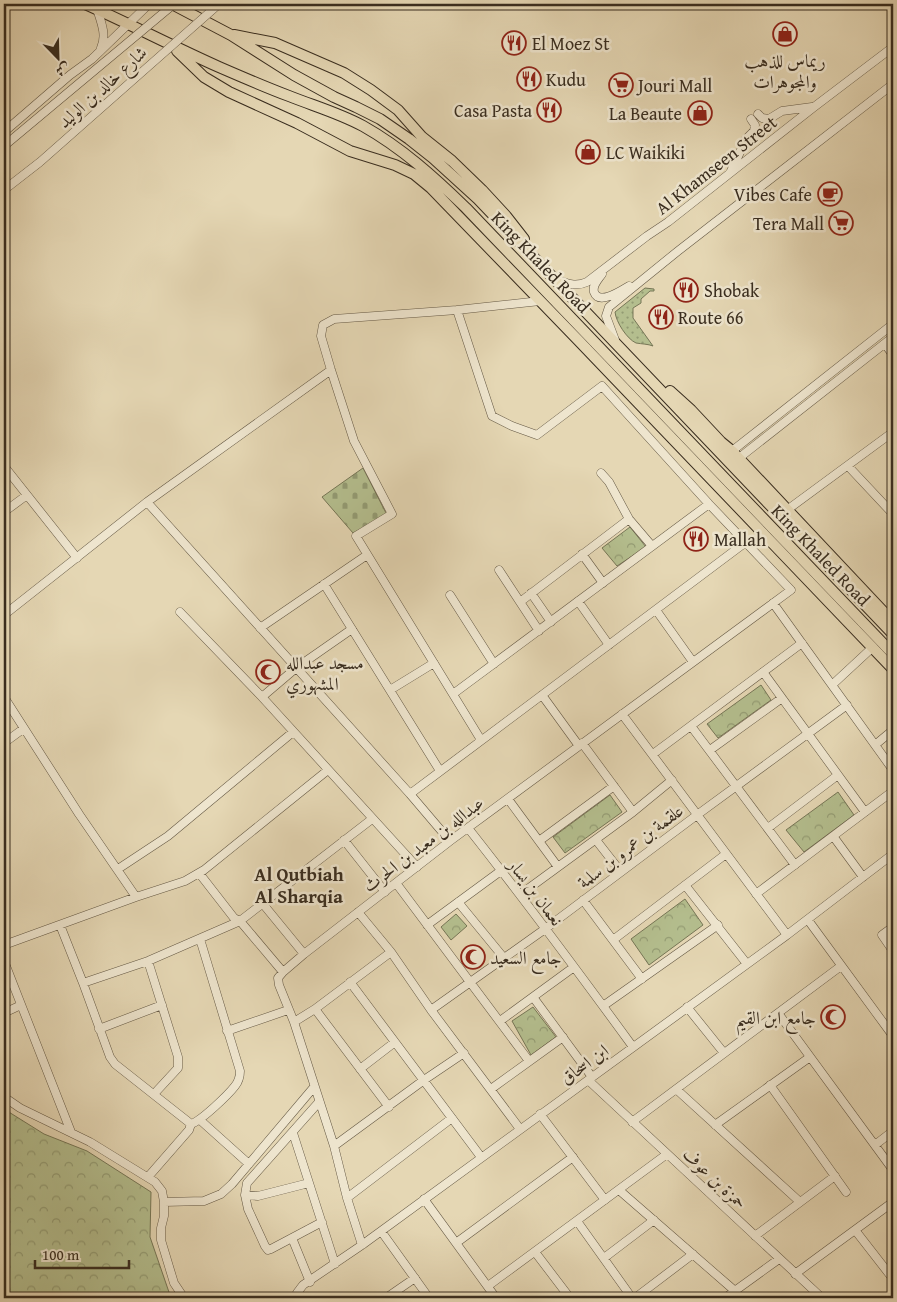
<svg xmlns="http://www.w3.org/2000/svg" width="897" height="1302" viewBox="0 0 897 1302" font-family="'Gentium Book Plus',Amiri,serif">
<defs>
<pattern id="grass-dots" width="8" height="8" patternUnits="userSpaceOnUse" patternTransform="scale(1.25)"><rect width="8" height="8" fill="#b4be8e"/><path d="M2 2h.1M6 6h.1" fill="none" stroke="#939b73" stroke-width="1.8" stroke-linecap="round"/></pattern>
<pattern id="cemetery-stones" width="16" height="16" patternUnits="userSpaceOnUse" patternTransform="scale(1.25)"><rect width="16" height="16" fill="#b4be8e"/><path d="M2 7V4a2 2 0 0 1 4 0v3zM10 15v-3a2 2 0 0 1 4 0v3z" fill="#939b73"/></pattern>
<pattern id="park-crowns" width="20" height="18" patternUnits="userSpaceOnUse" patternTransform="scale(1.25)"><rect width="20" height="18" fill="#b4be8e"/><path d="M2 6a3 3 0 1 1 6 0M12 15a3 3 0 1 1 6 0" fill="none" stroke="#939b73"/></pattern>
</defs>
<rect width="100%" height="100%" fill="#e5d7b4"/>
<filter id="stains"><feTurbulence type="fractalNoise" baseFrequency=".004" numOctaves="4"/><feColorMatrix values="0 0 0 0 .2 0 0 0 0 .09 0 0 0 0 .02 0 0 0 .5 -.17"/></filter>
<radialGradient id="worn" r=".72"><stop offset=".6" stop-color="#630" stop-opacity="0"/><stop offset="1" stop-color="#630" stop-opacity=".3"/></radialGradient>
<path fill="url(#grass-dots)" stroke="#767656" d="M645 288 654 289V291H650L641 299V303L633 308V318L653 346C648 344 642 344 636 343 627 339 616 322 615 312Z"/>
<path fill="url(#cemetery-stones)" stroke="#767656" d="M363 468 387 515 353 533 322 497Z"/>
<path fill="url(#park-crowns)" stroke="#767656" d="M630 527 646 547 617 566 602 548Z
M761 685 771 700 718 738 707 724Z
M838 792 854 815 804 852 786 830Z
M610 795 622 812 565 853 553 837Z
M685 899 703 925 649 965 631 939Z
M456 914 467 926 451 940 441 927Z
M533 1007 556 1037 531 1055 512 1021Z
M4 1109 44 1134 87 1151 151 1192 150 1237 171 1298H4Z"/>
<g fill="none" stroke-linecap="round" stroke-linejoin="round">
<g stroke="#645844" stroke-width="9">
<path id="minor" d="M97 9C101 22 107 35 101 48
M758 114 762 118 769 119 782 111 812 107
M4 132 70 75 92 59 149 4
M731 171 741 150 744 141 754 131 755 125 751 119
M602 274C598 280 592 285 594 292 599 306 622 290 629 286
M557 279C567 284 576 287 587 282L647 236 668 222 814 107 893 47
M457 310 334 319 323 325 321 336 331 370 354 441 392 514 356 536 481 740
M615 340 606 316 609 307 678 251 893 84
M885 344 893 355
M732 451 893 324
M739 458 893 337
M4 466 77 558
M848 466 893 514
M601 473 609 482 629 519 652 546
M147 502 410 794 450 841
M787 510 893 432
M4 512 27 495
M582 554 603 583
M499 570 520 602 629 519
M324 584 440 771
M531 593 551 622
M450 595 494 664
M578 601 609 645
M520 602 539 631
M773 603 893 770
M656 610 693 662
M180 612 262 697 417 867
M4 615 147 502 331 370
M260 628 367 555
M763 672 865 812
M832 685 873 647
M390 690 434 663
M453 694 709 504
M542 695 579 746
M4 697 79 814 136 897
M262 697 296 668 352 629
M622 714 787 935
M691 726 795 865
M4 743 23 729
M582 743 633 812
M875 745 893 730
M710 750 782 698
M653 754 802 643
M410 794 746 542
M508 799 558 867
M468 828C525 900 579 973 633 1047
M768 828 838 775
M833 836 863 877
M344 840 385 892
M596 840 621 872
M539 841 614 786
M118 869 168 836 293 732
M199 873 234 918 240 921 283 972
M396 883 529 1061
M685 885 747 964
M521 894 633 812 672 780
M756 894 893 791
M583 900 642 979
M458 902 504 958
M263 904 304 954
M358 912 391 952 431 1010 520 1129
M808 920 893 1036
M60 925 83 983 110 1057 115 1064 191 1124
M427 925 502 870
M893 927 882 935 893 951
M613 940 726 854
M4 945 136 897 185 881 204 870 328 770
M4 961 71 1132
M148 961 178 1057V1068L154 1094
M350 982 481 1157
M83 983 148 961 240 921 372 819
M533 997 592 1077
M603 1006 718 925
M687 1007 724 1053
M315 1009 389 1107
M431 1010 545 929 697 815 847 705
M4 1013 21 1005
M778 1013 893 1170
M500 1021 574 967
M294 1022 315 1009 391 952
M99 1029 162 1005
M227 1031 288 1010
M360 1069 395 1042
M588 1080 822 1298
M770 1085 846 1192
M491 1089 563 1037
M676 1089 800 1202
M4 1097 20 1108 90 1142 155 1182 162 1191 164 1202V1216L161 1228V1240L174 1283 184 1298
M319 1102 247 1183 245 1195 248 1209 265 1246 268 1250 271 1249 322 1222
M540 1114 605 1200
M200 1120 249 1164
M632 1122 841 966
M715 1125 810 1057
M293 1133 335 1264
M875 1145 893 1131
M334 1146 424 1080 464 1053
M148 1177 189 1130 191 1124C201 1121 228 1095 235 1086 239 1081 240 1077 240 1071L200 939
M619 1190 735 1291
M245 1195 258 1196 309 1183
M347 1198 452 1118
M424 1199 496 1298
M164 1202 204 1201 221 1194 232 1184 314 1087
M577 1221 632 1298
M855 1230 890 1275 893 1273
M381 1231 429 1298
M755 1236 835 1176
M292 1238 310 1282
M456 1243 573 1157
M362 1245 347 1198 334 1146 294 1022 279 985 278 978 283 972 304 954 450 841 791 590 709 504 602 386 537 435 512 426 492 416 457 310 540 301
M535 1252 570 1298
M604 1258 654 1220
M795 1274 893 1202
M488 1286 667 1154
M287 1298 289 1297
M294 1298 297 1293 303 1285 362 1245 787 935 893 854
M386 1298 415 1278
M635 1298 693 1254
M725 1298 779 1259"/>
</g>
<g stroke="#392d1f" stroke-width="12">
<path id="major" d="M85 4C130 24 174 47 219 67 242 77 265 87 289 96 314 106 339 113 363 126 402 148 434 177 466 208L893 654
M172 4 231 35 294 75 334 97 356 107 380 119 409 139 433 158 478 199 893 634
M234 35 275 43 344 73 371 90 398 110 422 137 452 161 482 190 506 216 524 239
M177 51 204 77 229 92 297 123 350 151 395 165 414 174 431 188 579 341 893 669
M670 391 691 410 721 442 732 451 893 622"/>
</g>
<use href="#minor" stroke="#eee5ce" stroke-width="8"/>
<use href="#major" stroke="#e5d7b4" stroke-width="10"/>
<g stroke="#645844" stroke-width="9" stroke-linecap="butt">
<path id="minor-bridge" d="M4 146 174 4
M4 190 40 162 219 4"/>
</g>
<use href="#minor-bridge" stroke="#eee5ce" stroke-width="8"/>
</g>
<defs>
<g id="shop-ring" transform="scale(1.25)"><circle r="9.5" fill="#eee5ce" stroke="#8f2418" stroke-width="1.5"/><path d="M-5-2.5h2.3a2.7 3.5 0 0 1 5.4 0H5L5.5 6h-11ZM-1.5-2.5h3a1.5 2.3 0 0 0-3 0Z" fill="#8f2418"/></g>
<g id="restaurant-ring" transform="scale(1.25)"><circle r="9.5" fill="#eee5ce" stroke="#8f2418" stroke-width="1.5"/><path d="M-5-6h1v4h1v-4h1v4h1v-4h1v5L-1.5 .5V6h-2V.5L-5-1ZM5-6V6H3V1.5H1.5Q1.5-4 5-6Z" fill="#8f2418"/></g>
<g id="supermarket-ring" transform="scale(1.25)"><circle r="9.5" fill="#eee5ce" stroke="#8f2418" stroke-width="1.5"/><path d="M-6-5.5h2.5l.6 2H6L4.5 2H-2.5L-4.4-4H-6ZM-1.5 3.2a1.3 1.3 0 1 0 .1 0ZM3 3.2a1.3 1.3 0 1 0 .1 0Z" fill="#8f2418"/></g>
<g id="cafe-ring" transform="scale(1.25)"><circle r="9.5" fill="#eee5ce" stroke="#8f2418" stroke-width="1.5"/><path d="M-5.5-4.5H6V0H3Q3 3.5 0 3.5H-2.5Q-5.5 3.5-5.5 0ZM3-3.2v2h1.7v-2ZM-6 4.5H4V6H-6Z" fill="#8f2418"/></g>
<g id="mosque-ring" transform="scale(1.25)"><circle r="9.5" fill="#eee5ce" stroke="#8f2418" stroke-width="1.5"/><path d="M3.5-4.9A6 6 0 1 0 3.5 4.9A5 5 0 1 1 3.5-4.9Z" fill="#8f2418"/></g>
</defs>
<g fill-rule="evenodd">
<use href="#shop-ring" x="785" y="34"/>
<use href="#restaurant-ring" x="514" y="43"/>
<use href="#restaurant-ring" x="529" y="79"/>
<use href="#supermarket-ring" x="621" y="85"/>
<use href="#restaurant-ring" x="549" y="110"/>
<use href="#shop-ring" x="700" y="113"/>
<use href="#shop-ring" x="588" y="152"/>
<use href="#cafe-ring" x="830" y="194"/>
<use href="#supermarket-ring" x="841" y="223"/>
<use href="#restaurant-ring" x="686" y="290"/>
<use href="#restaurant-ring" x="661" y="317"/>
<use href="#restaurant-ring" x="696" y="539"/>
<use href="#mosque-ring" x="268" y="672"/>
<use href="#mosque-ring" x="473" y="957"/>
<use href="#mosque-ring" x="833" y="1017"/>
</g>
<g text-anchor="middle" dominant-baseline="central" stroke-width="5" stroke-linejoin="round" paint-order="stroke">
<g font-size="18" fill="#392d1f" stroke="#eee5ce" text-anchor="start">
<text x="532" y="43">El Moez St</text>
<text x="785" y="60" text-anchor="middle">ريماس للذهب<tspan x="785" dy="21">والمجوهرات</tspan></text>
<text x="546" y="79">Kudu</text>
<text x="638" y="85">Jouri Mall</text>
<text x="532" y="110" text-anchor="end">Casa Pasta</text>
<text x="682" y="113" text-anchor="end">La Beaute</text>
<text x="606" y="152">LC Waikiki</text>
<text x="812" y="194" text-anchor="end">Vibes Cafe</text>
<text x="824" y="223" text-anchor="end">Tera Mall</text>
<text x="704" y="290">Shobak</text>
<text x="678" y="317">Route 66</text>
<text x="714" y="539">Mallah</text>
<text x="286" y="662">مسجد عبدالله<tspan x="286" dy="21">المشهوري</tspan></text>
<text x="490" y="957">جامع السعيد</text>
<text x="816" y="1017" text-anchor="end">جامع ابن القيم</text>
</g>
<g font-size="18" fill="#392d1f" stroke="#eee5ce">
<text transform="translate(102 87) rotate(-42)">شارع خالد بن الوليد</text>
<text transform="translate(716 165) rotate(-38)">Al Khamseen Street</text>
<text transform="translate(541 262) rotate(46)">King Khaled Road</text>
<text transform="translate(821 555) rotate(46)">King Khaled Road</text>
<text transform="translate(423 844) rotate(-37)">عبدالله بن معبد بن الحرث</text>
<text transform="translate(630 846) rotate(-37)">علقمة بن عمرو بن سلمة</text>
<text transform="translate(536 892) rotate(53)">نعمان بن يسار</text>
<text transform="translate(584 1064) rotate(-36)">ابن اسحاق</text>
<text transform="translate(715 1178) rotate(43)">حمزة بن عوف</text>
</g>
<g font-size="19" font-weight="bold" fill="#392d1f" stroke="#eee5ce">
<text x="299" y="874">Al Qutbiah<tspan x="299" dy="22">Al Sharqia</tspan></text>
</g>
</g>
<rect width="897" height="1302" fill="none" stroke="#e5d7b4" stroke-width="20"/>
<rect x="5" y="5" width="887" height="1292" fill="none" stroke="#392d1f" stroke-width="2.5"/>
<rect x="10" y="10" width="877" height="1282" fill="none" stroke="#392d1f"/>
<g transform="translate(58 58) rotate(157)" stroke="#eee5ce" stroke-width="4" paint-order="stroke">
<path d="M0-4L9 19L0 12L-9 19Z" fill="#392d1f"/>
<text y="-8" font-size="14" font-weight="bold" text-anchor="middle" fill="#392d1f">ش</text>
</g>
<path d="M35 1260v8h94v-8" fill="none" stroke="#392d1f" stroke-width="2.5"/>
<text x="42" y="1260" font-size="15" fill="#392d1f" stroke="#eee5ce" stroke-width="4" paint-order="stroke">100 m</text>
<rect width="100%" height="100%" filter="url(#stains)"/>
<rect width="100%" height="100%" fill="url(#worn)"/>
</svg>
